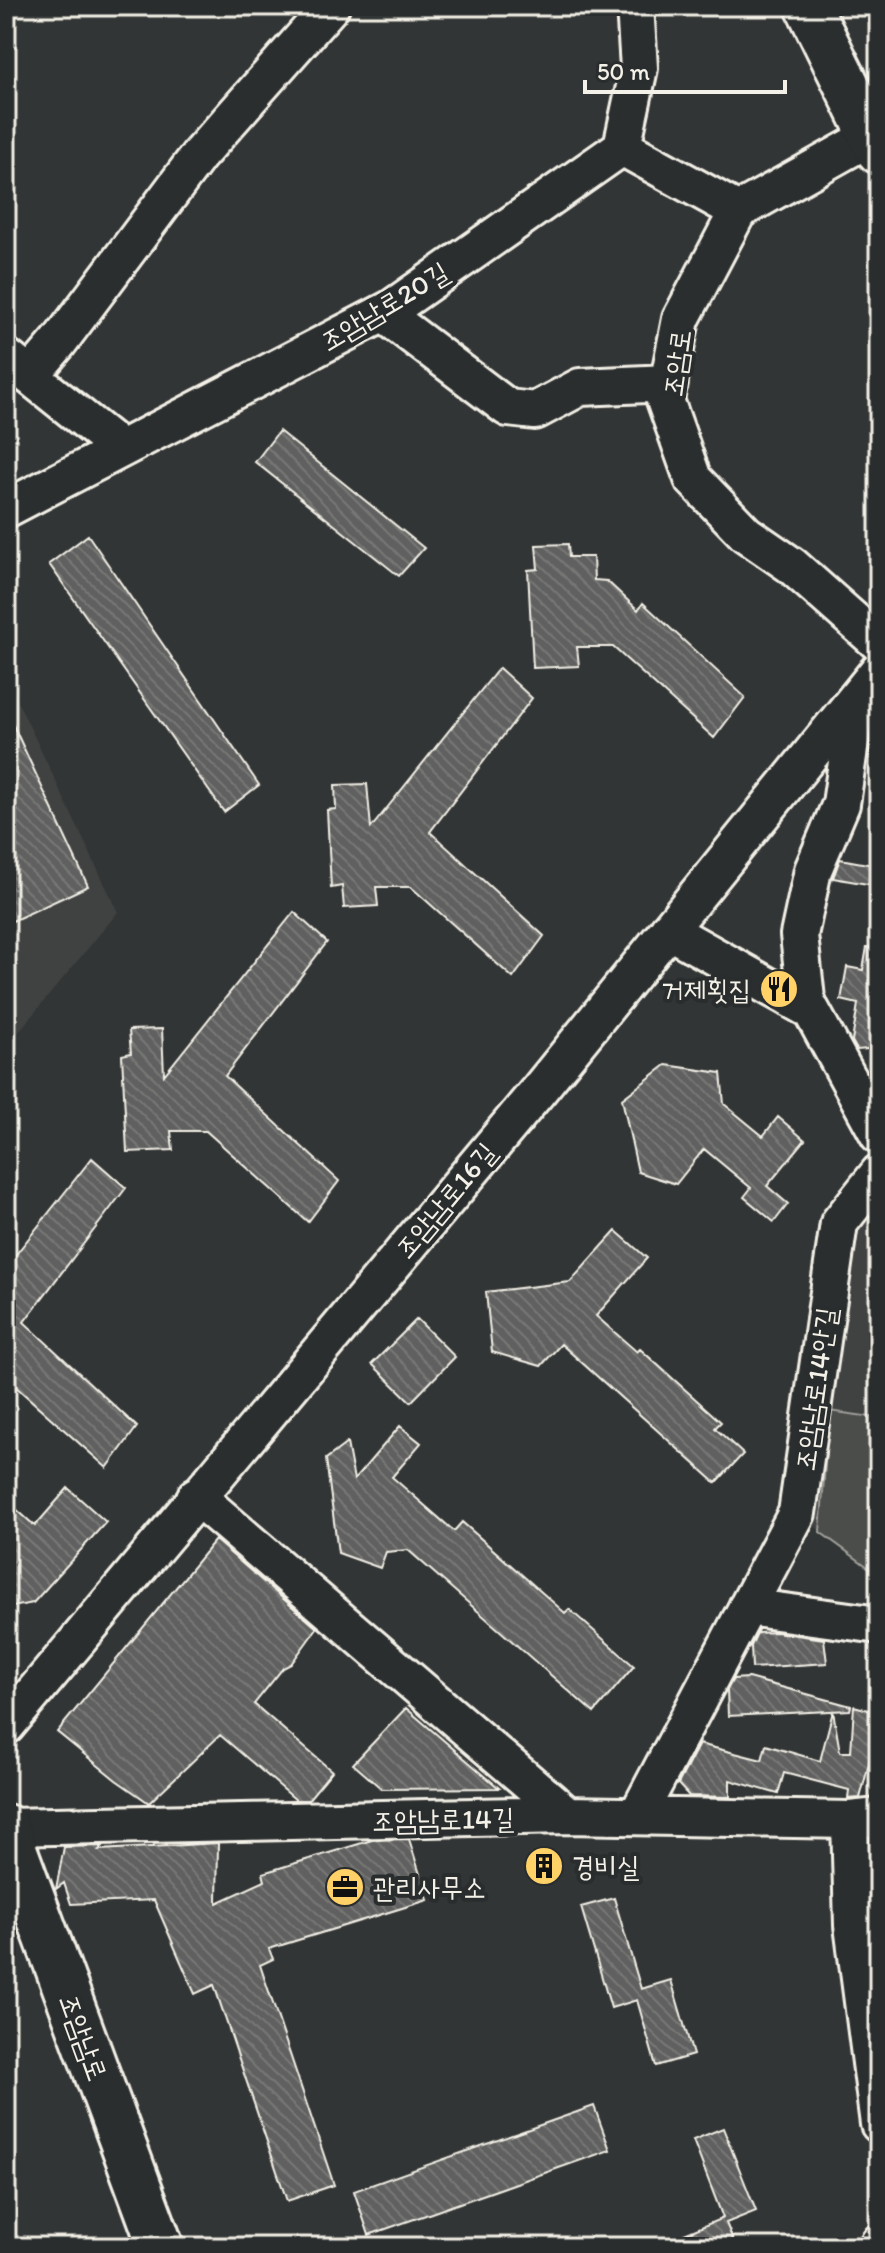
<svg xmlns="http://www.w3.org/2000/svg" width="885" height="2253" viewBox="0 0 885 2253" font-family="Itim,'Poor Story',sans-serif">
<defs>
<pattern id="building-back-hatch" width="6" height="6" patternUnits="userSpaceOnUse" patternTransform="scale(2)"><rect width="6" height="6" fill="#5f605f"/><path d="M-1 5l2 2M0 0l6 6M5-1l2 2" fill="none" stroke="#777776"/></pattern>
</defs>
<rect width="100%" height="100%" fill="#323535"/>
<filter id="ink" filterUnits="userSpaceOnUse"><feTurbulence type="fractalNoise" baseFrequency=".0125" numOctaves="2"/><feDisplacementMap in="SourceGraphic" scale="16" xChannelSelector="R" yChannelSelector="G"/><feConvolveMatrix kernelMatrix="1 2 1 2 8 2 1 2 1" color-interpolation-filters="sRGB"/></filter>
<g filter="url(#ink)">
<path fill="#404242" d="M6 677 118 912 6 1047Z
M879 1173V1575L797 1513 839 1223Z"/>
<path fill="#4b4d4c" stroke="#a09f9a" stroke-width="2" d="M829 1411 879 1418V1575L820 1532Z"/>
<path fill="url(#building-back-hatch)" stroke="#f4f1e8" stroke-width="2" d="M279 431 424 548 399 576 255 462Z
M88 535 259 785 224 812 49 564Z
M568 544 569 557H593L594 580 607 581 638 610 643 603 745 697 714 738 613 647H577L579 666 533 668 528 570 538 569 536 545Z
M499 668 532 698 430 832 544 936 513 978 411 887H376L378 906 344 908 342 886 331 888 327 810 336 809 335 785 367 784 371 828Z
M6 710 88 886 6 924Z
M840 859 879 866V886L833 878Z
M294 912 327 942 225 1076 339 1181 308 1222 206 1131H171L173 1150 127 1152 122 1055 131 1053 129 1030 162 1029 164 1075Z
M867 947 879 948V1048L857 1050 852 1041 858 1004 841 1000 847 967 863 970Z
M666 1065 721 1073 724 1104 763 1136 778 1117 805 1140 767 1186 788 1204 774 1222 744 1197 751 1188 704 1149 676 1184 638 1172 622 1099Z
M92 1158 126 1188 24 1322 137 1427 107 1468 6 1378V1267Z
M616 1231 647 1258 596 1316 637 1352 640 1349 721 1422 715 1428 743 1454 716 1483 561 1344 541 1366 492 1352 486 1292 570 1282Z
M417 1319 455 1357 411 1402 372 1364Z
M400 1426 421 1443 392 1477 454 1531 462 1522 565 1613 569 1609 634 1666 594 1713 408 1550 386 1552 380 1568 338 1553 326 1459 347 1443 354 1480Z
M68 1488 106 1522 33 1603 6 1608V1500L35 1526Z
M215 1540 317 1628 291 1664 283 1668 254 1704 332 1771 308 1800H296L220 1735 149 1803 116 1780 57 1732Z
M776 1632 824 1639 827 1663 752 1668 751 1646 757 1633Z
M748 1678 851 1706 850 1710 728 1716 727 1690 733 1679Z
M854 1706 879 1713V1726L860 1798 848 1799 849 1790 784 1773 778 1794 730 1780V1797L689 1796 678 1784 699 1744 762 1760 766 1745 820 1761 833 1711 840 1752H851Z
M406 1708 499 1788 382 1789 353 1764Z
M409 1839 428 1900 269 1949 273 1959 260 1965 334 2185 287 2201 214 1985 195 1994 154 1900 71 1904 64 1883 56 1889 64 1847 103 1846 99 1850 218 1843 217 1903 265 1881 263 1873 372 1840Z
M614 1898 641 1989 671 1980 693 2055 656 2066 637 2000 611 2008 581 1907Z
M594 2106 610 2150 369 2235 354 2191Z
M723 2128 756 2211 726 2223 736 2247H653L723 2218 693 2140Z"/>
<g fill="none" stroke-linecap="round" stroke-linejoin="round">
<g stroke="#f4f1e8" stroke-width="42">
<path id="minor" d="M879 124 872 136 738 211 681 319 665 400 693 479 746 534 791 565 879 643
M622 147 738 211
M383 313 508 408 535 411 580 387 669 383
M6 357 121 449
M30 376 59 342 199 155 331 6
M6 509 391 309 622 147 639 68 635 6
M856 700 841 804 813 870 799 935 807 1008 811 1010 879 1135
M668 930 807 1008
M196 1496 567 1815
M747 1607 879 1625
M6 1726 538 1091 879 670
M637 1816 797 1513 839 1223 879 1173
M850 1820 853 1925 879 2124
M6 1827 567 1815 850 1820 879 1817
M879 2247V2243"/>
</g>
<g stroke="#f4f1e8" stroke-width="50">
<path id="major" d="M808 6 879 151
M6 1827 161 2247"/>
</g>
<use href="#minor" stroke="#2a2d2e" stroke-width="36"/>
<use href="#major" stroke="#2a2d2e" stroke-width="44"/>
</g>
</g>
<defs>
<g id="restaurant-disc" transform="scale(2)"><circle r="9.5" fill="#ffd166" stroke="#2a2d2e"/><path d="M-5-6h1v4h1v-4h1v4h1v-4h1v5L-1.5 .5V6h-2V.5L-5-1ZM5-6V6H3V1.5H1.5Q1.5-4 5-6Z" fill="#111"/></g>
<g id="building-disc" transform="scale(2)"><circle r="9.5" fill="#ffd166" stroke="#2a2d2e"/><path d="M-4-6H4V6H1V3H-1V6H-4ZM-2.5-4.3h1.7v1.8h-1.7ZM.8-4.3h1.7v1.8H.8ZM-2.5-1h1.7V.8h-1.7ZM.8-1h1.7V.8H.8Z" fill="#111"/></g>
<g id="office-disc" transform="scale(2)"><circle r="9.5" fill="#ffd166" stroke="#2a2d2e"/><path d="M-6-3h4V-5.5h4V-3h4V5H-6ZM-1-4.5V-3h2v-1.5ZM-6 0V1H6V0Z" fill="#111"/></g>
</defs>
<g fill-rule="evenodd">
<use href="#restaurant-disc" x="779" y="989"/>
<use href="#building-disc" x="544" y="1866"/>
<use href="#office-disc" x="345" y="1887"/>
</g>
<g text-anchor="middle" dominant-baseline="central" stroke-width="8" stroke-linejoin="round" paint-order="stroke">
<g font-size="28" fill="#f4f1e8" stroke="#2a2d2e">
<text transform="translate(384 306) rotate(-31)">조암남로20길</text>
<text transform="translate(676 363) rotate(-82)">조암로</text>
<text transform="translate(445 1200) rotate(-50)">조암남로16길</text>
<text transform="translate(815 1389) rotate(-82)">조암남로14안길</text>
<text transform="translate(443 1819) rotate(-1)">조암남로14길</text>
<text transform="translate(84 2037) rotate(70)">조암남로</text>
</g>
<g font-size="28" fill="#f4f1e8" stroke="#2a2d2e" text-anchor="start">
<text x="751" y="989" text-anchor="end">거제횟집</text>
<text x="572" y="1866">경비실</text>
<text x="373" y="1887">관리사무소</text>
</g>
</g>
<rect width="885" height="2253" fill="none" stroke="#2a2d2e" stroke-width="32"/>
<rect x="16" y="16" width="853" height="2221" fill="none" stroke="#f4f1e8" stroke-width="3" filter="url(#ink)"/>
<path d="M585 80v12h200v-12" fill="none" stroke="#f4f1e8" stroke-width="4"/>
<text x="597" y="80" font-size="24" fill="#f4f1e8" stroke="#2a2d2e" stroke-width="6" paint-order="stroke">50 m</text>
</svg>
